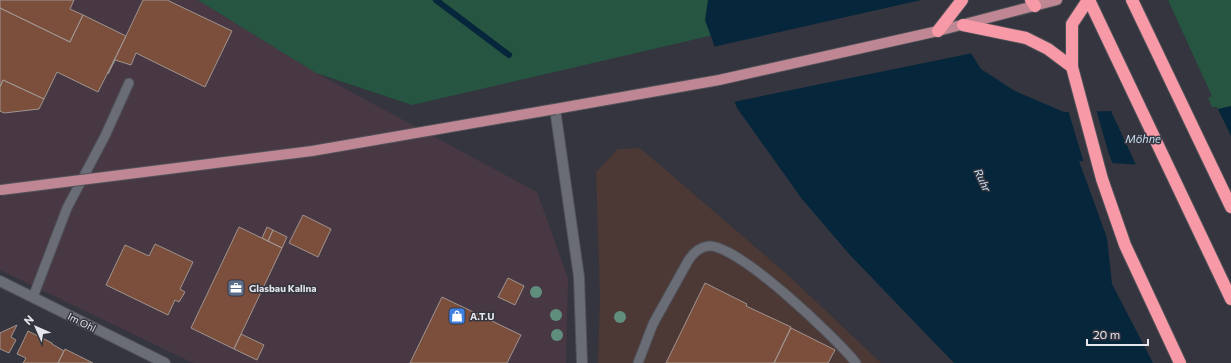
<svg xmlns="http://www.w3.org/2000/svg" width="1231" height="363" viewBox="0 0 1231 363" font-family="Commissioner,sans-serif">
<rect width="100%" height="100%" fill="#34353e"/>
<path fill="#4c3835" d="M640 148 789 276 881 363H598L600 297 596 172 618 149Z"/>
<path fill="#483844" d="M0 0H198L316 73 537 192 568 278 566 363H193L0 270Z"/>
<path fill="#265641" d="M198 0H849L851 3 412 105 316 73Z
M1168 0H1231V149L1208 98 1212 96Z"/>
<path fill="#06263b" d="M708 0H937L981 69 1015 91 1064 112 1218 109 1231 106V157L1143 165 1079 161 1107 238 1112 284 1153 363H954L850 255 802 199 737 108 705 20Z"/>
<path fill="#34353e" d="M921 0H939L973 53 733 102 713 47Z
M1217 107 1231 136V159L1143 167H1137L1110 109Z
M1096 109 1108 151 1113 165 1084 163 1068 110Z"/>
<g fill="none" stroke-linecap="round" stroke-linejoin="round">
<path stroke="#06263b" stroke-width="6" d="M436 0 509 55"/>
</g>
<path fill="#7b4f3c" stroke="#9f948f" d="M0 0H74L70 9 83 15 70 42 0 8Z
M143 0H167L232 31 205 87 136 53 131 65 115 60 108 74Z
M0 8 70 42 83 15 126 36 98 92 57 72 44 99 3 80 0 87Z
M3 80 44 99 39 109 4 113 0 111V87Z
M303 215 331 229 318 257 289 243Z
M239 227 282 248 234 349 191 328Z
M267 227 273 230 268 241 262 238Z
M273 230 287 237 282 248 268 241Z
M155 244 193 262 180 289 185 292 179 302 175 300 168 315 106 285 125 245 149 256Z
M508 278 524 286 515 305 498 297Z
M705 283 747 304 746 306 791 327 774 363H666Z
M442 297 521 335 507 363H410Z
M17 325 11 337 16 340 9 353 0 349V333Z
M791 328 835 350 828 363H774Z
M28 331 52 343V344L64 351 58 363H23L26 358 17 354Z
M241 334 264 345 257 360 234 349Z
M65 349 93 363H58Z"/>
<g fill="none" stroke-linecap="round" stroke-linejoin="round">
<g stroke="#4f5158" stroke-width="11">
<path id="service" d="M33 297 67 208 105 136 129 83
M638 363 653 324 688 261C693 253 699 247 709 246 739 245 836 338 856 363"/>
</g>
<g stroke="#4f5158" stroke-width="12">
<path id="minor" d="M555 109 579 277 582 363
M0 281 165 363"/>
</g>
<g stroke="#4f5158" stroke-width="12">
<path id="primary" d="M555 109 719 80 938 31 1057 0"/>
</g>
<g stroke="#4f5158" stroke-width="14">
<path id="motorway" d="M1031 0 1035 6
M1088 0 1072 24V67L1102 179 1125 245 1180 363
M1089 0 1231 299
M1132 0 1231 207
M963 25 1026 38 1048 49 1072 67
M938 31 962 0"/>
</g>
<use href="#service" stroke="#6a6c76" stroke-width="9"/>
<use href="#minor" stroke="#6a6c76" stroke-width="10"/>
<use href="#primary" stroke="#bf8793" stroke-width="10"/>
<use href="#motorway" stroke="#f799a6" stroke-width="12"/>
<g stroke="#4f5158" stroke-width="12" stroke-linecap="butt">
<path id="primary-bridge" d="M1 190 312 151 555 109"/>
</g>
<use href="#primary-bridge" stroke="#bf8793" stroke-width="10"/>
</g>
<g fill="#608e7c">
<circle cx="536" cy="292" r="6"/>
<circle cx="556" cy="315" r="6"/>
<circle cx="620" cy="317" r="6"/>
<circle cx="557" cy="335" r="6"/>
</g>
<defs>
<g id="office-square" transform="scale(0.9)"><rect x="-9" y="-9" width="18" height="18" rx="4" fill="#5c6f8a" stroke="#34353e"/><path d="M-6-3h4V-5.5h4V-3h4V5H-6ZM-1-4.5V-3h2v-1.5ZM-6 0V1H6V0Z" fill="#fff"/></g>
<g id="shop-square" transform="scale(0.9)"><rect x="-9" y="-9" width="18" height="18" rx="4" fill="#3f7fe0" stroke="#34353e"/><path d="M-5-2.5h2.3a2.7 3.5 0 0 1 5.4 0H5L5.5 6h-11ZM-1.5-2.5h3a1.5 2.3 0 0 0-3 0Z" fill="#fff"/></g>
</defs>
<g fill-rule="evenodd">
<use href="#office-square" x="236" y="288"/>
<use href="#shop-square" x="457" y="316"/>
</g>
<g text-anchor="middle" dominant-baseline="central" stroke-width="3" stroke-linejoin="round" paint-order="stroke">
<g font-size="10" font-weight="bold" fill="#e4e6eb" stroke="#34353e" text-anchor="start">
<text x="249" y="288">Glasbau Kalina</text>
<text x="470" y="316">A.T.U</text>
</g>
<g font-size="10" fill="#e4e6eb" stroke="#34353e">
<text transform="translate(82 322) rotate(27)">Im Ohl</text>
</g>
<g font-size="11" font-style="italic" fill="#c7e1f5" stroke="#34353e">
<text x="1143" y="138">Möhne</text>
<text transform="translate(983 180) rotate(65)">Ruhr</text>
</g>
</g>
<g transform="translate(36 327) rotate(315)" stroke="#34353e" stroke-width="3" paint-order="stroke">
<path d="M0-3L7 15L0 10L-7 15Z" fill="#e4e6eb"/>
<text y="-6" font-size="11" font-weight="bold" text-anchor="middle" fill="#e4e6eb">N</text>
</g>
<path d="M1087 339v6h61v-6" fill="none" stroke="#e4e6eb" stroke-width="2"/>
<text x="1093" y="339" font-size="12" fill="#e4e6eb" stroke="#34353e" stroke-width="3" paint-order="stroke">20 m</text>
</svg>
